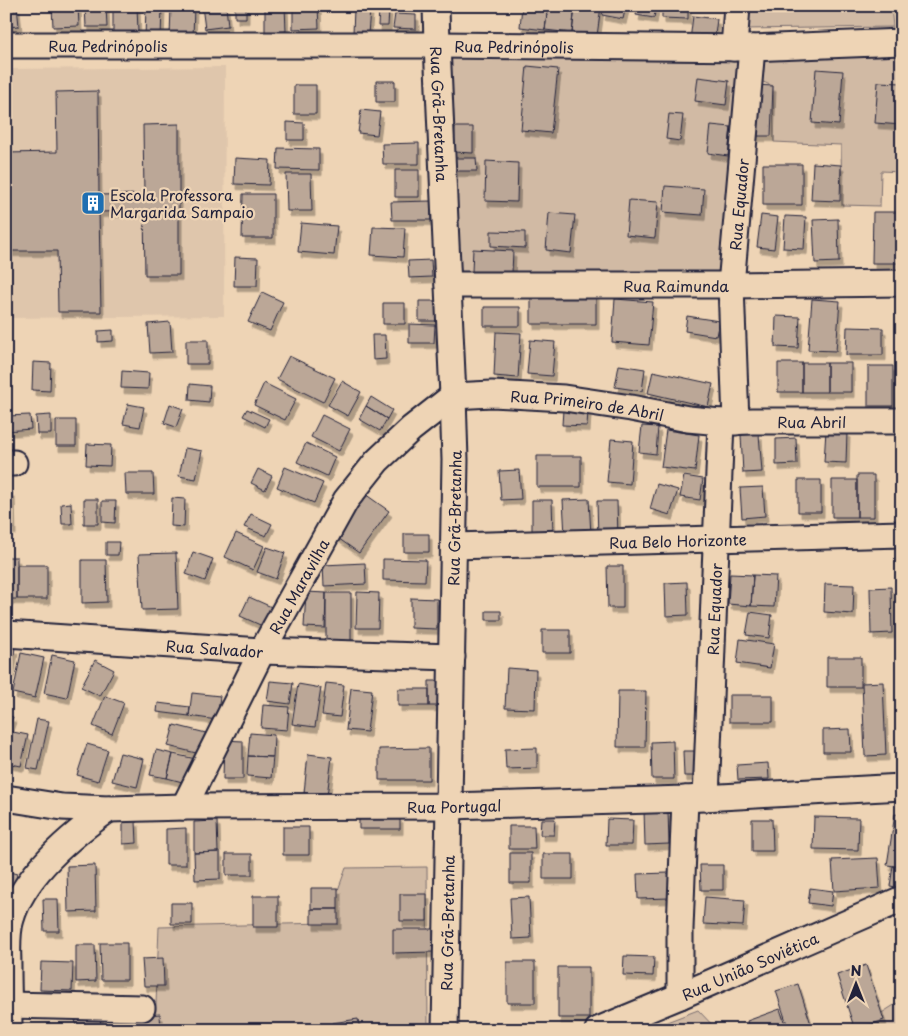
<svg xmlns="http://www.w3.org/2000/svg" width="908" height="1036" viewBox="0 0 908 1036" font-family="'Playpen Sans',sans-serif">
<defs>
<filter id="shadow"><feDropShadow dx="3" dy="5.5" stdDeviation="0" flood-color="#0004"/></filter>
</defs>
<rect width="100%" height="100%" fill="#eed4b5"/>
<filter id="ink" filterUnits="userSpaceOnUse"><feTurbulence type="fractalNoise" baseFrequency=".02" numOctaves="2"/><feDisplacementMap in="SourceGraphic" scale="10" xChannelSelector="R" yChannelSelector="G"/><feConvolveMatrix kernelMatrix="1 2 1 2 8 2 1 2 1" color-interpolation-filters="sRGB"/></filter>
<g filter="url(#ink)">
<path fill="#dfc6ac" d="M225 67 224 316 6 318V69Z"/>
<path fill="#d1baa4" stroke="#7a6e70" d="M745 6H891L893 27 743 29Z
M902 54V172L881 171 880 206 842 205 841 145 774 142 773 86 758 80 760 59Z
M451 58 742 61 723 275 453 277Z
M427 867 428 1030H155L159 927 326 923 346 868Z
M902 1000V1030H855Z
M698 1010 717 1030H646Z"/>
<path fill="#bba797" stroke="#22223b" filter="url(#shadow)" d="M6 6H17L19 26 6 27Z
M52 6H78L79 26 53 27Z
M85 6H106L107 27H86Z
M113 6H137L138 32 113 33Z
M146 6H162L161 38H145Z
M171 6H194L193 38 170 37Z
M202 6H226L228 26 205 29Z
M235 6H246V18H235Z
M265 6H285L286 31 265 32Z
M293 6H318L319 28 293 29Z
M522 6H548L545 30 520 27Z
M548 6H575L572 33 545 30Z
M575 6H601L597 36 572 33Z
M604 6H626L623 19 602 15Z
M638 6H656L654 18 636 15Z
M662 6H688V19L662 18Z
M354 9 370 10 368 34 353 33Z
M379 9 389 10 388 26H378Z
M395 14 416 15V29L393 28Z
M693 16 717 19 714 43 690 40Z
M527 66 558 69 551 133 521 130Z
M816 69 843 71 839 125 812 123Z
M698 77 729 81 726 105 695 101Z
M376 81H395V102H376Z
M878 82 902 83V125L875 123Z
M294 85H316V114H294Z
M756 85 773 86 771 136H755Z
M98 91 99 195 144 194 143 125 179 124V275H145L144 211 99 212 101 312H58L57 251H6V153L57 152 56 92Z
M361 110 380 112 377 135 358 133Z
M669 114 683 115 680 141 666 139Z
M287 122 304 123V140H287Z
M711 125 731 127 728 156 708 153Z
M455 127H473V153L454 152Z
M419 143V164H383L382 144Z
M278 148 319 149V170L277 169Z
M235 158 270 160 269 185 234 184Z
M455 158H476L477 171H455Z
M486 161 518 163 517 202 485 201Z
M813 163 841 165 840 201 811 200Z
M763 164H802V205H763Z
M395 170H419V197H395Z
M286 174H311L312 211H287Z
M665 186 704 189 702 215 663 212Z
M243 194H273V238H242Z
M629 200 658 202 655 238 626 235Z
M431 201V220H392L391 202Z
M873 212H902V263H872Z
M549 213 575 215 571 253 546 250Z
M761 215 778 217 774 249 757 247Z
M785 216 806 217 804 249 783 248Z
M838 219 839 262 815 263 813 220Z
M301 223 337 226 334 255 298 252Z
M373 227 405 228 403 257 371 255Z
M491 231 525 232V248L491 246Z
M473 249 513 251 512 273 472 272Z
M235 257 258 258 257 286H234Z
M431 260 432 277 409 278 408 261Z
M262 292 283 302 270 331 248 322Z
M531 294H596V324H531Z
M615 299 653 302 649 345 612 342Z
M812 299 840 301 836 351 808 350Z
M419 301H440V321H419Z
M383 303H405V324H383Z
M484 307H520V326H484Z
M687 316 719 321 716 336 685 331Z
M776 316 800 317 798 348 775 347Z
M170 322 172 352 150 353 148 324Z
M409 324 435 325 434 343H409Z
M847 327 883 328V355H846Z
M113 330V341L98 342V331Z
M496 332 521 333 518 378 494 376Z
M372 335H385L386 359 373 360Z
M186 340H208V364H186Z
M530 340 555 342 552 376 527 374Z
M289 356 335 378 323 402 277 379Z
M33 362 51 363 50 391 32 390Z
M778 363H802V392H778Z
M802 363H827V392H802Z
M827 363H851V392H827Z
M619 365 645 369 642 391 615 387Z
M868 366H893V406H868Z
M122 371 149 373 148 389 121 388Z
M653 371 713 384 708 407 648 393Z
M342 381 361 392 348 416 328 405Z
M264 383 296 399 285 420 254 405Z
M190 384 210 386 209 402 189 400Z
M371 397 392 410 387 419 366 406Z
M128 404 144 407 140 427 123 424Z
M170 404 183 409 176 427 164 423Z
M366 406 387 419 380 431 359 419Z
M247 409 269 419 265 427 243 416Z
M563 410 588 411 587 426 562 425Z
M30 415 31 429 6 431V416Z
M51 415V434H37L36 416Z
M322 415 350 429 339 451 311 437Z
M56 420H76V446H56Z
M642 426 658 427 656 454 639 452Z
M666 430 699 435 695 471 661 467Z
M826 430 847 432 846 463 824 462Z
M759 434 762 472 743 473 741 435Z
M796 438 797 464 776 465V439Z
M611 439 633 441 630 484 607 482Z
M306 443 335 457 327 476 297 462Z
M87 444 111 445 110 466 86 465Z
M185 448 202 451 196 479 179 476Z
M537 456H581V487H537Z
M285 467 323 483 314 503 277 487Z
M258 469 272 476 265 490 251 483Z
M519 470 521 499 501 500 499 471Z
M125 473H153L154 494H126Z
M857 475H874V517H857Z
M684 476 703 479 700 500 680 497Z
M798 480H821V512H798Z
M832 480H857V517H832Z
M657 484 678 490 670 515 650 509Z
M763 487 765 516 742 518 740 488Z
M6 492H12L13 529H6Z
M365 494 389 511 359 553 335 536Z
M172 498 185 499 184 527 171 526Z
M84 499H98V524H84Z
M589 499 591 535 565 536 563 500Z
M532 500H552L553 533 532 534Z
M102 501H116L115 523 102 522Z
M597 501H617L618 539H598Z
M71 503 72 524H62L61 504Z
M251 514 272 524 266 536 244 527Z
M236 533 264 546 253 570 225 557Z
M404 534H429V552H404Z
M106 542H119L118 555H106Z
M267 547 285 553 276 579 257 572Z
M193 552 213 559 205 581 186 574Z
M176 553 178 609 142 610 139 554Z
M6 557H17V599H6Z
M383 559 426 560 425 581 383 580Z
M82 560H106L107 602 82 603Z
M365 563 366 584 324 586 323 565Z
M17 565H47V599H17Z
M607 566H623V608H608Z
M730 574 753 575 751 606 728 604Z
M753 575 776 576 774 607 751 606Z
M687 582 688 615 666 616 665 583Z
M825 584 854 585 853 614 824 612Z
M891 587 892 633 871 634 870 588Z
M306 592 326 593 325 628 304 627Z
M357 592 379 593 378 628H356Z
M326 593H351V642H326Z
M249 597 276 609 267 628 240 616Z
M411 598 437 599V629L411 628Z
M486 611H501V620H486Z
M750 612 772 615 769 638 746 635Z
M542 630H570V653H542Z
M740 639 774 644 770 668 737 663Z
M6 647 15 648 11 672 6 671Z
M21 653 44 658 35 698 13 693Z
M52 655 75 660 67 698 44 693Z
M827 657H861V687H827Z
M95 660 114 670 100 696 81 687Z
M507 668 536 670 535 709 505 708Z
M270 681 293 683 290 704 267 701Z
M429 681H442V706H429Z
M883 682 886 755 865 756 862 683Z
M326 683 344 685 340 717 322 715Z
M298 684 321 688 315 727 292 724Z
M351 688 372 690 367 732 346 730Z
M398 689H429V706H398Z
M618 691H646L645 747H617Z
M192 693 220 696 217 720 189 716Z
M729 695H773V722H729Z
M105 696 124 703 112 734 93 726Z
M158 703 190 707 189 716 157 712Z
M263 705 289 707 287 730 261 728Z
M6 715 13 717 6 737Z
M37 719 49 721 38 770 27 768Z
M174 725 210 734 204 755 168 746Z
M850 729 851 752H823V730Z
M8 731 28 735 21 766 6 763V740Z
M250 733 274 735 273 757 248 756Z
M224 740 243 741V779H223Z
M673 741 674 779H652L651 742Z
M87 744 108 750 98 781 77 775Z
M429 748V780H379V749Z
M537 748V768L506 769 505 749Z
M156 750 173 754 167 778 150 775Z
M683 751H697V776H684Z
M120 753 144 759 137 787 112 781Z
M173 754 196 759 190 784 167 778Z
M308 754 332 757 327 796 304 793Z
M248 756 273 757 271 778 247 776Z
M768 763 769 779 738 780 737 765Z
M644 810H668L669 844 645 845Z
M895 814 902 815V867L887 865Z
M400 817V829H359V818Z
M814 817 859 818 858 850 813 849Z
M541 819H555L554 835H540Z
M607 819 633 820 632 845H606Z
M752 819H772L773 851H752Z
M136 821 137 843 123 844V822Z
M217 821 218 852 194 853V822Z
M509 826H534L535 849H509Z
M283 827H309V855H283Z
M186 828V865H166V829Z
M220 852V879L195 880 194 853Z
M510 853H531V883H510Z
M226 854H252V875H226Z
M543 854H573V879H543Z
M878 858 880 888 834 891 832 860Z
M95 865 96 911 68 912 67 866Z
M700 865H723V890H701Z
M893 866 902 867V888L890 886Z
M6 871 17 874 14 890 6 888Z
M669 873V898L638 899 637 874Z
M311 888H338V909H311Z
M810 888 833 891 831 906 808 903Z
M400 894H427V921H400Z
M253 896H278V927H253Z
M529 897 531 938 512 939 510 898Z
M705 897 745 900 743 926 703 924Z
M43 899H58L59 931H44Z
M171 903H192V924H171Z
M311 909H338V924H311Z
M393 929H433L434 952 393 953Z
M100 943H127V980H101Z
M76 945H95L96 981 76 982Z
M624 956 654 957 653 976 623 975Z
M163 958 164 986H144L142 959Z
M41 962 73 963 72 991 40 990Z
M507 962H535V1003H507Z
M866 965 884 1020 855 1030 837 975Z
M558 967H589V1018H558Z
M798 984 811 1024 795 1030H789L776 991Z
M780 1009 787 1030H750L747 1021Z
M100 1014 101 1030H76L75 1015Z
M160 1014 161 1030H135L134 1016Z
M358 1019 360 1030H333L332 1023Z"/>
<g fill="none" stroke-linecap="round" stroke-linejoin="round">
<g stroke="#22223b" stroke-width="29">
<g id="minor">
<path id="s1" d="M436 6 437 45 453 396 455 460 445 1030"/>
<path id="s2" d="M6 45H437L752 48 902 42"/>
<path d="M734 48 737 6"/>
<path id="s3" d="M448 285H731L902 283"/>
<path id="s4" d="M736 422 731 285 752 48"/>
<path d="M6 463H14"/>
<path id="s5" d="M454 546 902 534"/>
<path id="s6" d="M6 634 262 651 452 657"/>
<path id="s7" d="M6 798 62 807 109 809 184 807 450 806 685 799 902 787"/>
<path id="s8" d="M706 798 721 422"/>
<path id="s9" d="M184 807 262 651 346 500 377 461 411 429 453 396 492 394 564 398 631 408 688 419 721 422 753 421H902"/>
<path d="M680 996V929L685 799"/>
<path d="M9 1005 142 1008"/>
<path d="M9 1030C9 1009 8 989 8 968 8 952 6 934 11 919 24 874 72 835 109 809"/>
<path id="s10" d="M598 1030 680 996 902 899"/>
</g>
</g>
<use href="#minor" stroke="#eed4b5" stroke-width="25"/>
</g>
</g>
<defs>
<g id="building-square" transform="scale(1.25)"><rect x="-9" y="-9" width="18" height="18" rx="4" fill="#1f6fb2" stroke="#eed4b5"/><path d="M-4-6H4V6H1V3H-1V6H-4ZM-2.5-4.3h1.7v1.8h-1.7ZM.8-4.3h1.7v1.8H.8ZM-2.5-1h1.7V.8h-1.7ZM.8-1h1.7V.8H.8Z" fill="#fff"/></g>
</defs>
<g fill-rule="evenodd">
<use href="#building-square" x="93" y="203"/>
</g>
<g text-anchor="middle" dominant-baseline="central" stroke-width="4.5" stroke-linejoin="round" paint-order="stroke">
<g font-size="15" fill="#22223b" stroke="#eed4b5">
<text stroke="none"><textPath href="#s2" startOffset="102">Rua Pedrinópolis</textPath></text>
<text stroke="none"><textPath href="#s2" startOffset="508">Rua Pedrinópolis</textPath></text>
<text stroke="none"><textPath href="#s1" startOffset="108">Rua Grã-Bretanha</textPath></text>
<text stroke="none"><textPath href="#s4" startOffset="218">Rua Equador</textPath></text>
<text stroke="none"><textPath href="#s3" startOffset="228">Rua Raimunda</textPath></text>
<text stroke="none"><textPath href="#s9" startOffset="632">Rua Primeiro de Abril</textPath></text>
<text stroke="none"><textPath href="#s9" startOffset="858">Rua Abril</textPath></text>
<text transform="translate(454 518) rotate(-89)">Rua Grã-Bretanha</text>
<text stroke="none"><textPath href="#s5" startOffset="224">Rua Belo Horizonte</textPath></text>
<text stroke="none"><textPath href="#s9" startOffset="249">Rua Maravilha</textPath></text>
<text stroke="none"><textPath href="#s8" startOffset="189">Rua Equador</textPath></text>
<text stroke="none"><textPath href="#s6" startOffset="209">Rua Salvador</textPath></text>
<text stroke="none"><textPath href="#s7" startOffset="449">Rua Portugal</textPath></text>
<text transform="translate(447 923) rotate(-89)">Rua Grã-Bretanha</text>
<text stroke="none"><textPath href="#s10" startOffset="165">Rua União Soviética</textPath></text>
</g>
<g font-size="15" fill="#22223b" stroke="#eed4b5" text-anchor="start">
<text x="110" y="194">Escola Professora<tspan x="110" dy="17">Margarida Sampaio</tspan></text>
</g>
</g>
<rect width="908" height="1036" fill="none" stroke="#eed4b5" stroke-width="25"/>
<rect x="12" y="12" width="883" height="1011" fill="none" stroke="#22223b" stroke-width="2" filter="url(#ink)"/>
<g transform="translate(856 984)" stroke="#eed4b5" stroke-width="4" paint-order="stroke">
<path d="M0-4L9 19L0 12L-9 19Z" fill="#22223b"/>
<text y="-8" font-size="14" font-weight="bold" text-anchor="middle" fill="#22223b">N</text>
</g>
</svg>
